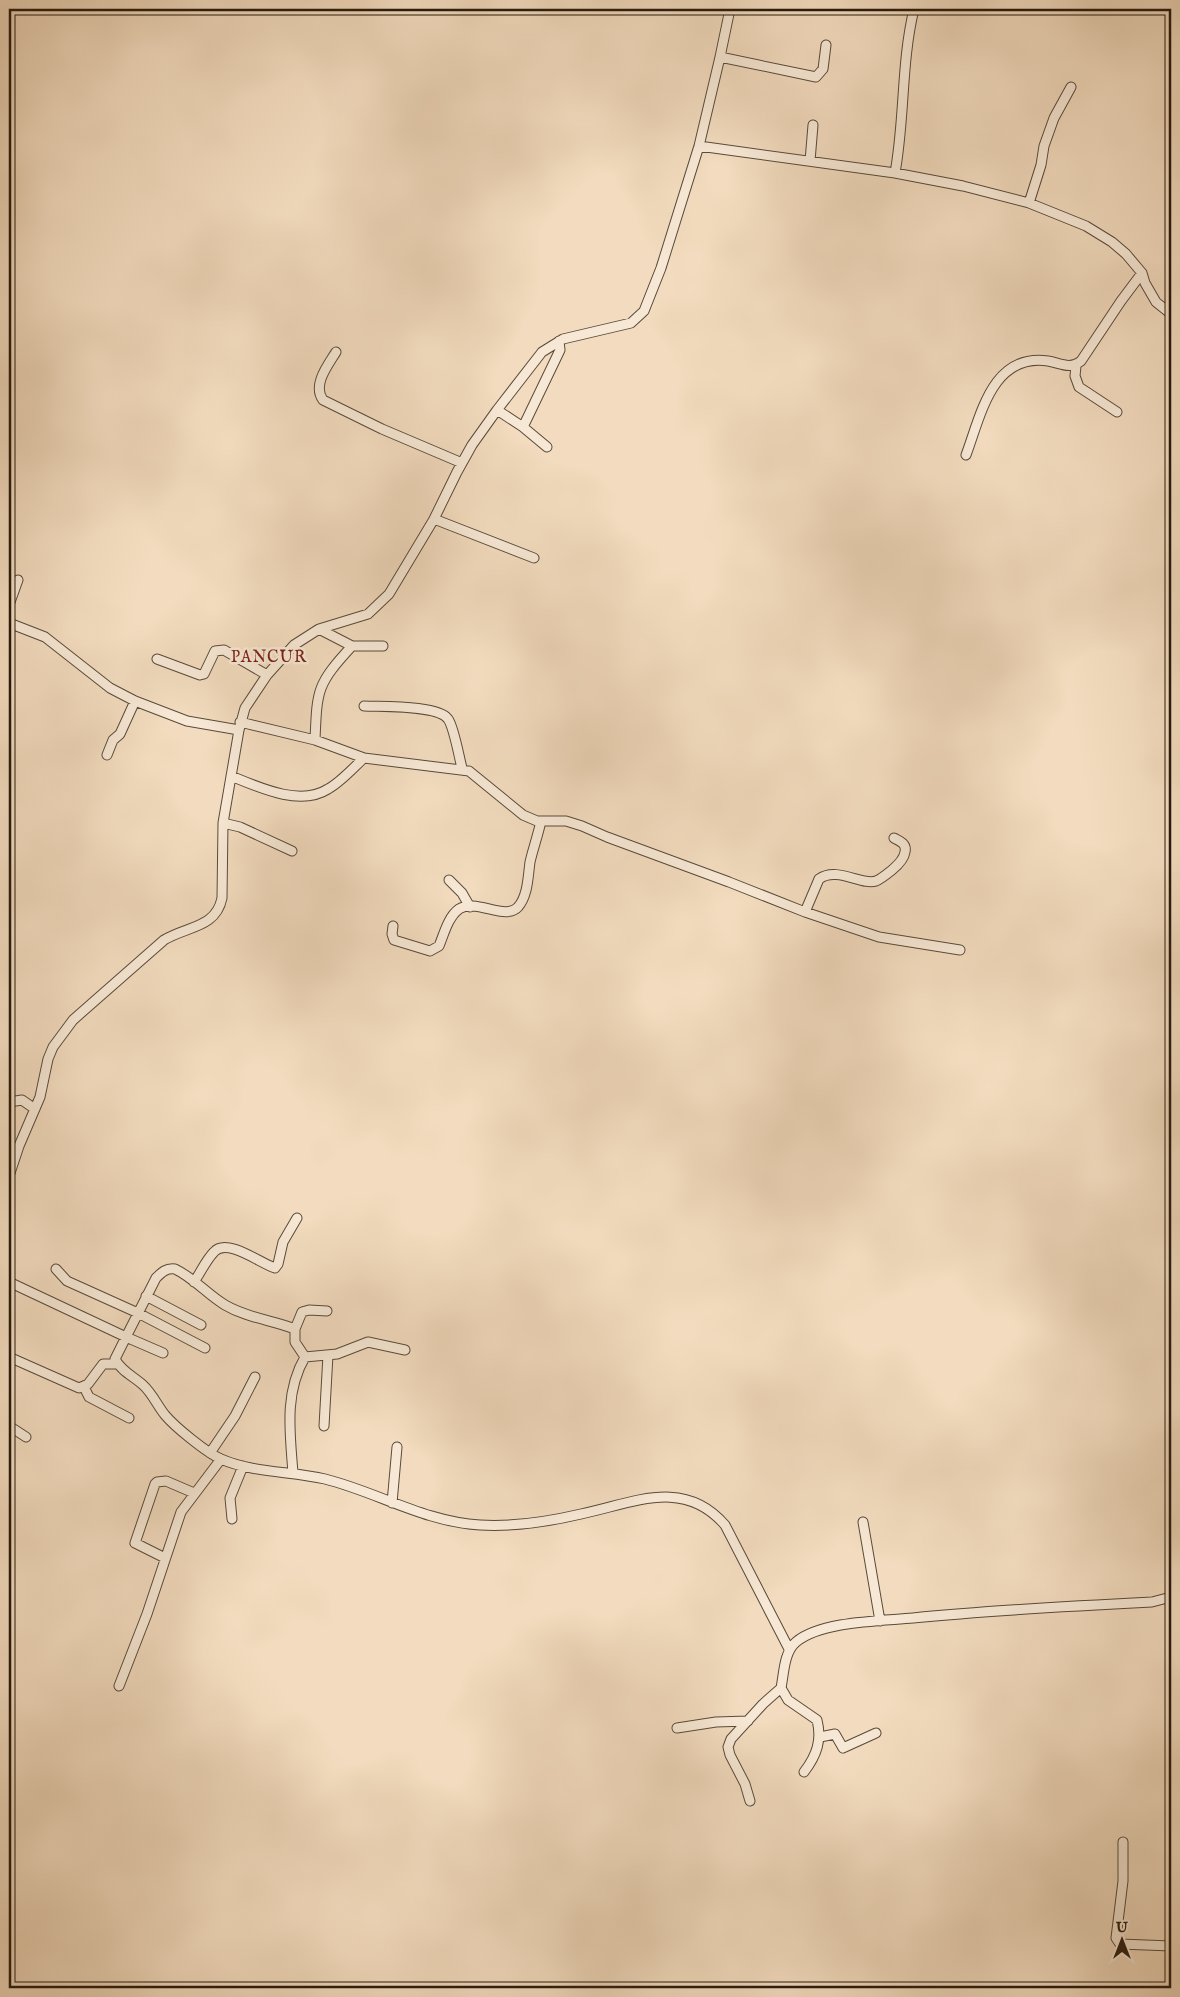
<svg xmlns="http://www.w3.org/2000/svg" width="1180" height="1997" viewBox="0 0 1180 1997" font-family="'IM FELL English',serif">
<rect width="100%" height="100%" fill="#f2dbbe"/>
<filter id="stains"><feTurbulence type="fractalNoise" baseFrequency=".004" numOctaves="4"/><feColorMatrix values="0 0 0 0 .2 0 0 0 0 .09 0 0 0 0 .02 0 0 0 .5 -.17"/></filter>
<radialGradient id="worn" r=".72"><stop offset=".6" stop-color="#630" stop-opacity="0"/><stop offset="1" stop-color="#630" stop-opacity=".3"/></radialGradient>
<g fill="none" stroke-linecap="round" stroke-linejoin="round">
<g stroke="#594a3b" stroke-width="11">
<path id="minor" d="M720 57 816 77 823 69 826 45
M699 146 895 173 963 186 1029 203 1086 226 1112 242 1126 254 1142 273 1145 283 1156 302 1171 314
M810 161 813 125
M895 173C905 118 901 63 914 9
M1029 203 1041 165 1044 146 1054 118 1071 87
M336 352C328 365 312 385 323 400L382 429 462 463
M1076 366 1075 376 1079 387 1117 412
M497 410 523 427 560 350 559 341
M523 427 547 447
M966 455C981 415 992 353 1048 361 1060 363 1070 370 1081 361L1121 301 1142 273
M434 519 534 558
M9 605 18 580
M9 623 45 637 110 688 135 701 187 721 239 730
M319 629 352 646H383
M157 659 200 675 204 674 215 651 224 650 267 675
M364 706C382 707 438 705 448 719 454 727 459 757 462 768
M240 722 315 740 364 758 469 771 523 815 537 821H566L582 826 607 837 729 882 805 912 879 937 960 950
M315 740C317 689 317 684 352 646
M107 755 113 740 120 734 135 701
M231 776C258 787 300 807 328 789 341 782 353 768 364 758
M223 823 240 827 292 851
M449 880 462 893 470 907
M805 912 819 879C837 866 862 886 876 881 881 879 887 874 892 870 898 865 904 859 905 852 907 844 900 841 894 838
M393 926 392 934 394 940 430 951 439 946C444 934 448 917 459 909 475 898 506 921 518 907 528 896 528 876 530 862 533 849 538 835 541 821
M9 1102 22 1100 35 1109
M9 1176 19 1146 40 1097 48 1059 53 1047 73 1020 164 940C187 926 216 928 222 898L223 823 239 730 245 708 267 675 294 645 319 629 368 614 389 594 434 519 457 472 472 445 497 410 542 352 563 339 631 323 644 311 661 268 699 146 720 57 730 9
M56 1269 67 1281 138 1313 205 1348
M9 1282 126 1337 156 1278C162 1272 166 1268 175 1269 194 1278 208 1295 225 1305 247 1318 272 1320 295 1329V1342L305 1357 337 1354 368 1342 405 1350
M194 1282C201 1272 206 1260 214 1252 227 1237 261 1264 275 1268L278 1264 283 1242 297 1218
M146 1296 201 1325
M295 1329 302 1312 309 1310 327 1311
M163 1353 126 1337 115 1359C121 1371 133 1376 143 1385 152 1393 157 1405 165 1415 175 1427 207 1453 221 1459 253 1473 291 1471 325 1479 377 1492 425 1522 480 1525 511 1527 551 1521 581 1514 633 1503 684 1477 725 1525L789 1649
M9 1357 79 1388 88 1384 103 1364H118
M84 1387 89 1397 129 1418
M9 1426 26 1437
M324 1426 328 1355
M210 1453 235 1416 255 1377
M293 1473C290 1433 284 1393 305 1357
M392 1503 397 1447
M232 1519 230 1498 243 1466
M863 1522 880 1621
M165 1558 135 1543 155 1484 157 1482 166 1481 194 1493
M119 1686 147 1614 181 1512 221 1459
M677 1728 716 1722 748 1721
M820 1737 835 1734 843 1748 876 1733
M804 1772C817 1755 822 1740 817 1720L788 1700 781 1688C784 1673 784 1652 796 1642 821 1621 881 1621 913 1618 993 1610 1072 1606 1152 1602L1171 1597
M750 1801 745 1784 730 1755 728 1747 731 1739 763 1704 781 1688
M1123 1842V1881L1116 1938 1120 1944 1171 1946"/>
</g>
<use href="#minor" stroke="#f7e8d5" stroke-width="9"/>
</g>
<g text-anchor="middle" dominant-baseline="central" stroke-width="5" stroke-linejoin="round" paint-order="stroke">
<g font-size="16" letter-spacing="1" fill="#7a1f14" stroke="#f7e8d5">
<text x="269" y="658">PANCUR</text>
</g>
</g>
<rect width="1180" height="1997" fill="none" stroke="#f2dbbe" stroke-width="30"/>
<rect x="10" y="10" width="1160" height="1977" fill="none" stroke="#261a0f" stroke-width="2.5"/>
<rect x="15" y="15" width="1150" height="1967" fill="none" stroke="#261a0f"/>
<g transform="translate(1122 1940)" stroke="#f7e8d5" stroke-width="4" paint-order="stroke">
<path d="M0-4L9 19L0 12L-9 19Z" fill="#261a0f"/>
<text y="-8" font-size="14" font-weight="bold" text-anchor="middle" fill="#261a0f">U</text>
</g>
<rect width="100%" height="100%" filter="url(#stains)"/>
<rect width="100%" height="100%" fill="url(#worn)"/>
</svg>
